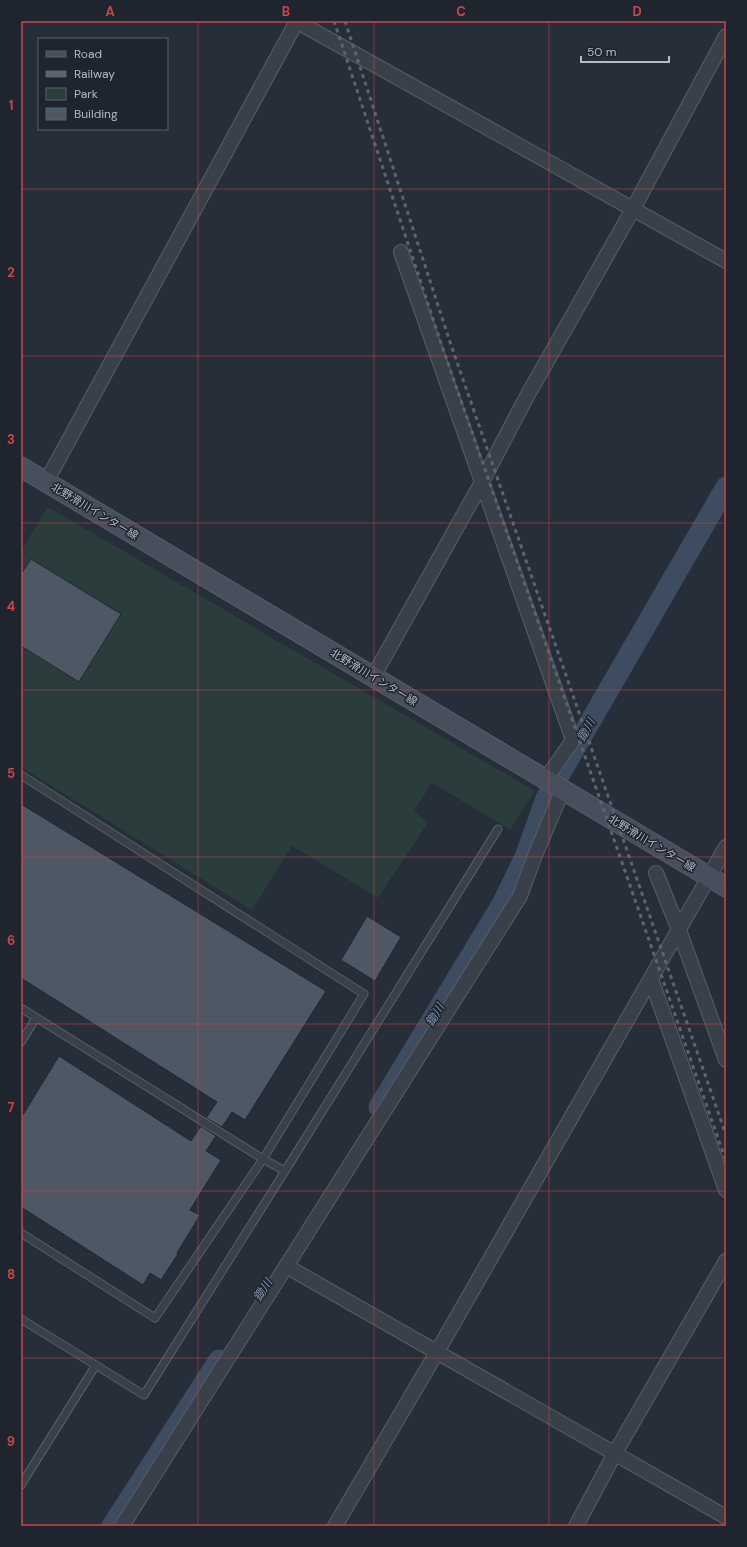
<svg xmlns="http://www.w3.org/2000/svg" width="747" height="1547" viewBox="0 0 747 1547" font-family="'DM Sans','Noto Sans JP',sans-serif">
<rect width="100%" height="100%" fill="#252e39"/>
<path fill="#2a3c3c" d="M48 507 535 791 510 830 432 783 414 811 428 823 378 898 292 846 252 910 21 767V550Z"/>
<g fill="none" stroke-linecap="round" stroke-linejoin="round">
<path stroke="#3d4c60" stroke-width="21" d="M379 1107 501 906 525 857 546 798 726 487
M112 1526 219 1360"/>
</g>
<path fill="#4e5864" stroke="#202730" d="M31 559 121 614 79 682 21 646V574Z
M21 804 326 991 245 1120 232 1112 222 1127 206 1118 217 1102 21 978Z
M367 916 401 937 375 981 341 960Z
M59 1056 191 1141 201 1126 216 1136 206 1151 221 1160 190 1210 200 1215 177 1253 178 1254 161 1280 150 1273 143 1285 21 1207V1118Z"/>
<g fill="none" stroke-linecap="round" stroke-linejoin="round">
<g stroke="#575e67" stroke-width="9">
<path id="service" d="M21 775 364 994 263 1159 155 1318 21 1233
M21 1008 263 1159 285 1171 498 829
M21 1042 36 1018
M21 1319 144 1395 285 1171
M21 1485 96 1365"/>
</g>
<g stroke="#575e67" stroke-width="16">
<path id="minor" d="M296 21 726 261
M401 252 573 740 546 779
M46 482 297 21
M373 677 482 482 526 398 633 209 726 36
M656 873 679 930 726 1060
M651 979 726 1190
M286 1266 726 1517
M122 1526 520 896 534 858 563 789
M335 1526 437 1352 726 847
M576 1526 615 1453 726 1261"/>
</g>
<g stroke="#575e67" stroke-width="21">
<path id="secondary" d="M21 467 726 887"/>
</g>
<use href="#service" stroke="#394049" stroke-width="7"/>
<use href="#minor" stroke="#394049" stroke-width="14"/>
<use href="#secondary" stroke="#474f5c" stroke-width="19"/>
<path stroke="#5b6470" stroke-width="3" stroke-dasharray="4 4" stroke-linecap="butt" d="M334 21 442 346 726 1161
M345 21 450 342 726 1135"/>
</g>
<path fill="none" stroke="#cf4547" stroke-width="1" stroke-opacity="0.55" d="M198 21V1526M374 21V1526M549 21V1526M21 189H726M21 356H726M21 523H726M21 690H726M21 857H726M21 1024H726M21 1191H726M21 1358H726"/>
<g text-anchor="middle" dominant-baseline="central" stroke-width="3" stroke-linejoin="round" paint-order="stroke">
<g font-size="11" fill="#b4bbc5" stroke="#1e252e">
<text transform="translate(95 511) rotate(31)">北野滑川インター線</text>
<text transform="translate(374 677) rotate(31)">北野滑川インター線</text>
<text transform="translate(652 843) rotate(31)">北野滑川インター線</text>
</g>
<g font-size="12" font-style="italic" fill="#7f92aa" stroke="#1e252e">
<text transform="translate(586 730) rotate(-60)">鋤川</text>
<text transform="translate(435 1015) rotate(-59)">鋤川</text>
<text transform="translate(263 1290) rotate(-57)">鋤川</text>
</g>
</g>
<rect width="747" height="1547" fill="none" stroke="#1e252e" stroke-width="44"/>
<rect x="38" y="38" width="130" height="92" fill="#1e252e" stroke="#5a616a"/>
<rect x="46" y="51" width="20" height="6" fill="#474f5c" stroke="#5a616a"/>
<text x="74" y="58" font-size="12" fill="#b4bbc5">Road</text>
<rect x="46" y="71" width="20" height="6" fill="#5b6470" stroke="#5a616a"/>
<text x="74" y="78" font-size="12" fill="#b4bbc5">Railway</text>
<rect x="46" y="88" width="20" height="12" fill="#2a3c3c" stroke="#5a616a"/>
<text x="74" y="98" font-size="12" fill="#b4bbc5">Park</text>
<rect x="46" y="108" width="20" height="12" fill="#4e5864" stroke="#5a616a"/>
<text x="74" y="118" font-size="12" fill="#b4bbc5">Building</text>
<path d="M581 56v6h88v-6" fill="none" stroke="#b4bbc5" stroke-width="2"/>
<text x="587" y="56" font-size="12" fill="#b4bbc5" stroke="#1e252e" stroke-width="3" paint-order="stroke">50 m</text>
<rect x="22" y="22" width="703" height="1503" fill="none" stroke="#cf4547" stroke-width="1.5"/>
<g font-size="13" text-anchor="middle" font-weight="bold" fill="#cf4547">
<text x="110" y="16">A</text>
<text x="286" y="16">B</text>
<text x="461" y="16">C</text>
<text x="637" y="16">D</text>
<text x="11" y="110">1</text>
<text x="11" y="277">2</text>
<text x="11" y="444">3</text>
<text x="11" y="611">4</text>
<text x="11" y="778">5</text>
<text x="11" y="945">6</text>
<text x="11" y="1112">7</text>
<text x="11" y="1279">8</text>
<text x="11" y="1446">9</text>
</g>
</svg>
